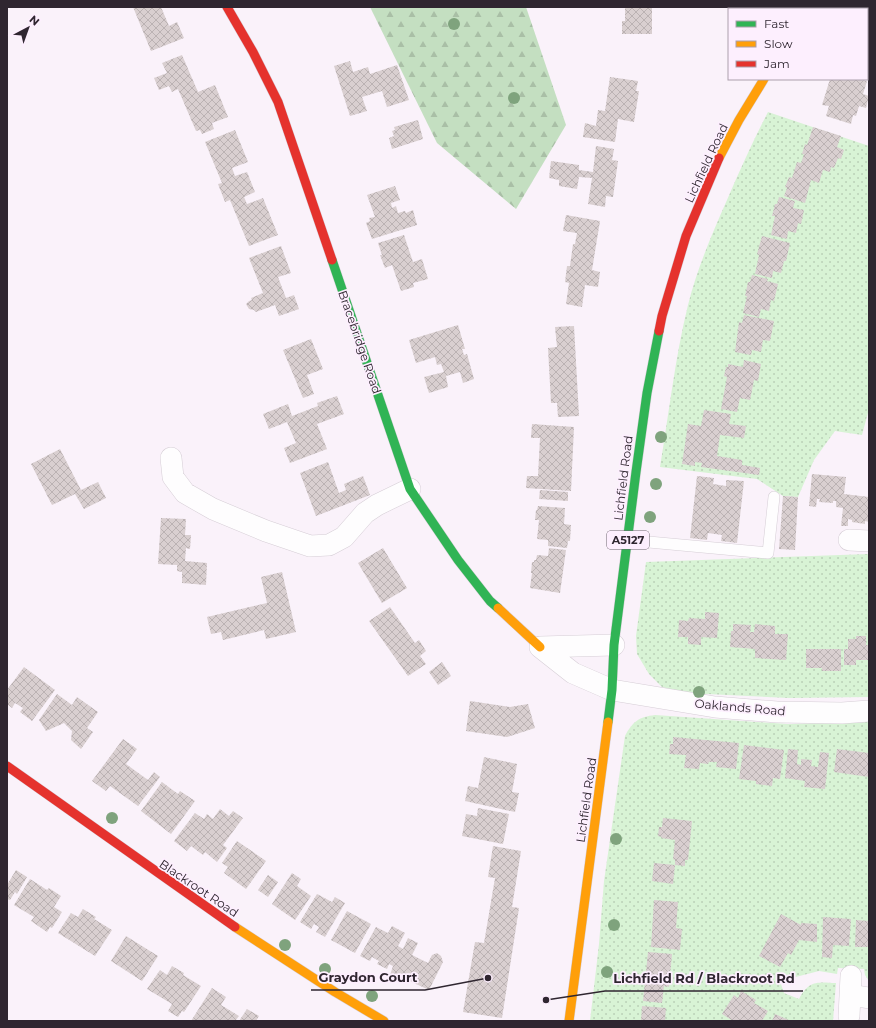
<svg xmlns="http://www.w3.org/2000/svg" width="876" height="1028" viewBox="0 0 876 1028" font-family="Montserrat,sans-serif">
<defs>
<pattern id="forest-firs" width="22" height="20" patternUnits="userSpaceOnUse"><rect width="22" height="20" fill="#c4dfc1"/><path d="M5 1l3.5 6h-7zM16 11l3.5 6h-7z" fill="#a9bfa6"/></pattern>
<pattern id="garden-dots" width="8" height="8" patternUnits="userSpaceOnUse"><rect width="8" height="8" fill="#d8f3d5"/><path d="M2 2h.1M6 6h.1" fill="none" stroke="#bad0b7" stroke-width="1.8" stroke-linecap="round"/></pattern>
<pattern id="building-cross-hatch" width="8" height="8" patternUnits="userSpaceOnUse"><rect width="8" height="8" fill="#d9cfd0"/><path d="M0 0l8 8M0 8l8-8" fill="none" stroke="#bbb2b3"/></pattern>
</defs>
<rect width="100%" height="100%" fill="#faf2fa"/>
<path fill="url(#forest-firs)" d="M370 7H526L566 125 516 209 437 143Z"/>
<path fill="url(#garden-dots)" d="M768 112 869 146V409L862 435 835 431 814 460 798 497 783 496 757 479 660 467C669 413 675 358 688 305 697 269 712 234 727 200 740 170 753 141 768 112Z
M869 554V697L789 698 686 693 662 687 649 674 637 654 636 636 646 562Z
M655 715 788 724 869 722V981L865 975 864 969 838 968 837 974 819 971 780 981 784 993 799 999C809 980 817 982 836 983L833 1021H590L599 944 604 881 625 736C633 721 639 717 655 715Z"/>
<path fill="url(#building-cross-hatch)" d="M133 7H161L169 26 177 22 184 38 151 51Z
M625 7H652V34H622V21H625Z
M182 55 198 92 215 85 228 117 212 123 214 129 202 134 200 130 196 131 178 89 172 92 169 86 159 90 154 78 167 73 162 63Z
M350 61 353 72 368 67 370 74 397 65 409 100 387 107 382 91 362 97 367 111 350 116 334 66Z
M610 77 638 81 636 91H639L634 122 618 119 615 142 583 137 585 123 596 126 598 110 605 111Z
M830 79H862V80L867 81 863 94 869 96 866 108 859 106 856 116 853 115 851 124 826 116 829 106 822 105Z
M418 120 423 139 392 149 389 138 394 136 392 131 395 130 394 127Z
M813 127 841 136 837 147 844 150 841 159 838 158 834 168 831 167 830 172 823 170 819 183 811 180 805 203 784 196 787 188 785 187 789 177 792 178 797 162 801 163 804 154H802L805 144 807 145Z
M235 130 248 162 232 168 235 176 247 172 255 192 244 197 247 204 263 198 278 235 249 246 230 200 225 202 218 184 222 183 205 142Z
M596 146 614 149 612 160 618 161 613 197 606 196 605 207 588 204 592 178 579 177 577 189 559 186V180L549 178 551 161 579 165V170L593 172Z
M395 186 400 200 391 203 392 208 396 206 398 213 405 211 406 213 413 210 417 225 372 239 366 223 370 221 369 218 375 217 367 195Z
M779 197 795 201 793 208 804 210 801 224 798 223 796 233 788 231 787 239 771 235 775 216H772L775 204H777Z
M566 215 600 221 592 270 600 272 598 287 585 285 582 307 566 304 569 283 565 282 567 266H570L573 244H575L577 233 563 231Z
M404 235 413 262 422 259 428 279 413 283 414 287 401 291 392 265 385 268 380 255H382L378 243Z
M762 236 790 243 786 261H784L781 273 773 271 772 278 755 274 759 255 757 254Z
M281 246 291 273 278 277 286 298 294 295 299 309 279 316 275 305 256 312 254 310 249 309 246 304 249 301 252 300 251 298 263 293 249 258Z
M752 275 768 279 767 281 778 284 774 301 771 300 769 311 761 309 759 317 743 313 747 296H745L748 282H750Z
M744 315 774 321 770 341 763 340 761 352 752 350 751 355 735 352 739 322 742 323Z
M458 325 465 349H462L464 355 467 354 474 379 463 383 460 372 446 376 448 387 429 393 424 377 444 372 441 364 437 365 435 357 416 363 409 340Z
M574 326 579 416 558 417 557 403H551L548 348 557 347 555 327Z
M311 339 323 369 307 375 314 394 303 398 283 350Z
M744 360 761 364 758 381 754 380 750 400 740 398 737 412 721 409 727 377 724 376 726 367H728V364L743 367Z
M337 396 344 414 317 424 327 449 290 463 284 448 296 443 287 422 269 429 263 414 288 404 292 416 318 406 317 403Z
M704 410 731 414 729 424 746 426 744 438 720 435 717 456 742 460V465L760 468 759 475 701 467 702 463 695 462V466L682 464 688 424 701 426Z
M532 424 574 427 571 491 526 488 527 476H538L540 438H531Z
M60 449 81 490 98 482 106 498 84 509 75 494 52 505 31 464Z
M328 462 339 493 346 490 344 484 363 476 370 495 316 516 300 473Z
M812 474 846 477 844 494 869 497V522L865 521V524L852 522V520L848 519V526H841L843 508 836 507V501H833V503L819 502 820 499H817L816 507 809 506Z
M697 476 714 478 713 484 726 486V480L744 481 737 543 721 541 722 535 708 533 707 540 690 538Z
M540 490 568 492V501L539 499Z
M783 496 798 497 795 550 779 549Z
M538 506 565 508 564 524 571 525 570 541H568L567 548 548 546V540L537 539 539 520H535L536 510H537Z
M161 518 186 519 185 535H191L190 549 186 548 185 561 207 563 206 585 182 583V572L177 571V565L158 564Z
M383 548 407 588 382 603 358 563Z
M549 548 566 550 560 593 530 588 532 573H531L532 562H534V560H536L537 555 548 556Z
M282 572 296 632 266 639 264 630 223 640 221 632 211 634 207 617 267 603 261 577Z
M390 607 415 643 419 640 426 651 420 656 426 664 408 676 369 621Z
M705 612 719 613 717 638 701 637V645L688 644V637H678L679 620 688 621 689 618 705 619Z
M733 624 751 625 750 632H754L755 624 775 626V634H788L786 660 755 658V649L730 647 731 631H733Z
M856 636H866V645H869V660H856V665H844V649H848V639H856Z
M806 649H841V671H822V668H806Z
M442 662 451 676 438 685 429 672Z
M24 667 55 690 32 721 20 712 23 708 15 703 12 708 7 704V690Z
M57 694 72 705 77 697 98 712 87 728 93 732 81 749 71 740 72 731 64 723 46 731 39 720Z
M470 701 510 707 528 704 535 728 507 737 466 731Z
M673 737 739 743 736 769 716 767 717 762H709L708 764 700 763 699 769 684 768 686 755 669 754 670 744H673Z
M123 739 137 749 126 764 148 780 154 772 160 777 138 806 110 786 106 791 92 781Z
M744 745 784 750 780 779 773 778 772 786 756 784V781L739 779Z
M788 749 798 750 797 764 801 765V759L812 760 811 766 818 767 820 752 829 753 825 789 804 787 805 781 785 778Z
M837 749 869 753V777L834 772Z
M484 757 517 764 512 792 519 793 515 812 465 801 468 786 478 788Z
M162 782 178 794 180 791 195 801 171 834 141 811Z
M478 808 509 814 503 844 462 836 466 814 477 816Z
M220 809 229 816 233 811 243 818 223 845 227 848 217 862 205 852 203 855 191 846 187 851 174 841 195 813 204 819 207 814 213 819Z
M663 818 692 821 688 860H685V866L675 865V860L673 859 675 840 661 838 662 837 658 836 659 827H662Z
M237 841 266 861 246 889 224 873 228 867 222 863Z
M493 846 521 851 512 907 519 908 502 1018 463 1012 475 942 484 943 495 878 488 877Z
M654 863 675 865 673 884 652 881Z
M16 870 27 877 17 894 15 892 10 900 7 899V885Z
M292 873 301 879 297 886 311 896 295 920 272 904Z
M268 875 278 882 268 897 258 890Z
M30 879 47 890 49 888 61 896 54 907 62 912 52 928 50 927 47 932 31 921 34 917 14 905Z
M317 894 332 902 335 897 345 903 325 937 316 932 319 927 314 924 311 929 300 922Z
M654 900 678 902 676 928 682 929 680 950 651 947Z
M83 909 96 917 94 919 112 930 95 956 58 933 71 913 78 917Z
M347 911 371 924 355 953 331 940Z
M781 914 801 925V923L817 924V942L799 940 791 955 788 953 780 967 759 956Z
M823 917 851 919 849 946 833 945 832 958 822 957Z
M856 920 869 921V947H855Z
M392 926 405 933 398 946 403 949 408 938 418 943 412 955 428 963 432 955 437 953 441 956 443 962 429 990 401 977 400 979 390 975 393 966 389 964 387 969 377 964 379 961 372 957 370 961 360 956 376 927 388 933Z
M126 936 158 956 142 981 111 961Z
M648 952 672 954 669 987 664 986 662 1003 643 1001Z
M172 966 184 973 183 975 201 986 184 1012 182 1011 178 1017 168 1011 172 1004 147 989 160 970 167 975Z
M212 988 226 997 221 1005 239 1016 235 1021H191Z
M741 991 756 1000 754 1003 768 1011 762 1021H733L722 1014 734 995 738 998Z
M642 1006 666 1008 665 1021H641Z
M247 1009 259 1016 256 1021H239Z
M775 1014 791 1021H772Z"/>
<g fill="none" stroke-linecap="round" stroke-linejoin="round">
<g stroke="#d6ced6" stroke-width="12">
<path id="lane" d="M627 540 768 553 774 497"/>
</g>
<g stroke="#d6ced6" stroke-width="22">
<path id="street" d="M171 458 173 477 185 493 213 509 266 531 310 546 329 545 344 537 365 513 377 505 410 489
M849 540 869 541
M614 645 540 647 573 673 612 690 715 707 777 712 842 713 869 711
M851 995 869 998
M849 1016 851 976"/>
</g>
<g stroke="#d6ced6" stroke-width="10">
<path id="fast" d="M332 260 410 489 458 560 490 601 498 608
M608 722 612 690 614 645 636 472 647 393 659 331"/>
</g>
<g stroke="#d6ced6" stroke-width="10">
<path id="slow" d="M719 158 739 120 764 79
M498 608 540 647
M235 927 335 992 384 1021
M569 1021 608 722"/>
</g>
<g stroke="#d6ced6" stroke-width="10">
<path id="jam" d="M227 7 253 52 278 102 332 260
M809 9 810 7
M659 331 662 316 686 236 719 158
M7 766 235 927"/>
</g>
<use href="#lane" stroke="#fefdfe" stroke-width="11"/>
<use href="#street" stroke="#fefdfe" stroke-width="21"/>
<use href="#fast" stroke="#30b455" stroke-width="9"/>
<use href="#slow" stroke="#ff9f0a" stroke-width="9"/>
<use href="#jam" stroke="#e5322d" stroke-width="9"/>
</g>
<g fill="#7fa37d">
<circle cx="454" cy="24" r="6"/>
<circle cx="514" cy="98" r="6"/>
<circle cx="661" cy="437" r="6"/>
<circle cx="656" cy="484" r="6"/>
<circle cx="650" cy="517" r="6"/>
<circle cx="699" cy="692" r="6"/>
<circle cx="112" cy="818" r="6"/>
<circle cx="616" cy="839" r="6"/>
<circle cx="614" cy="925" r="6"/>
<circle cx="285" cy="945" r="6"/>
<circle cx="325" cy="969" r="6"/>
<circle cx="607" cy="972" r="6"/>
<circle cx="372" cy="996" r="6"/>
</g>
<g text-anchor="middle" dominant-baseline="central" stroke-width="3.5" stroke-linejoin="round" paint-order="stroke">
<rect fill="#fdeffe" stroke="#6d626e" stroke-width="1" x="607" y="531" width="42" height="18" rx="3"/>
<g font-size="11" font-weight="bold" fill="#2f2630">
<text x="628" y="540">A5127</text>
</g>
<g font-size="12" fill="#2f2630" stroke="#fdeffe">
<text transform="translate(706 163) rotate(-65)">Lichfield Road</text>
<text transform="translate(360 342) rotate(71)">Bracebridge Road</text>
<text transform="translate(623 478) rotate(-83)">Lichfield Road</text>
<text transform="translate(740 707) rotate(5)">Oaklands Road</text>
<text transform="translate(586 800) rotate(-82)">Lichfield Road</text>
<text transform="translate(199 888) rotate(34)">Blackroot Road</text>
</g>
</g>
<path fill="none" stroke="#2f2630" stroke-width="1.5" d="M488 978L425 990H311M546 1000L605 991H803"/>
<g fill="#2f2630" stroke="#fdeffe" stroke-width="1.5">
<circle cx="488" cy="978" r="4"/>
<circle cx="546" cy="1000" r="4"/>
</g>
<g font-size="13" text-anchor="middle" font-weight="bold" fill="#2f2630" stroke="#fdeffe" stroke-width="3.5" stroke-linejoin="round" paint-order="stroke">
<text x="368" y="982">Graydon Court</text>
<text x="704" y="983">Lichfield Rd / Blackroot Rd</text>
</g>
<rect width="876" height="1028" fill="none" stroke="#2f2630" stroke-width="16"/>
<rect x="728" y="8" width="140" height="72" fill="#fdeffe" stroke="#ab9fac"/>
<rect x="736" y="21" width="20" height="6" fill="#30b455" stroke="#ab9fac"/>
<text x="764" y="28" font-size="12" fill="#2f2630">Fast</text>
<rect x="736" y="41" width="20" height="6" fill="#ff9f0a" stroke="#ab9fac"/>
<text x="764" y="48" font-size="12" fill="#2f2630">Slow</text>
<rect x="736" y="61" width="20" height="6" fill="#e5322d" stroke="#ab9fac"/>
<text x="764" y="68" font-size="12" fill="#2f2630">Jam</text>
<g transform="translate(28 28) rotate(41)" stroke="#fdeffe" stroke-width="3" paint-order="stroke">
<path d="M0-3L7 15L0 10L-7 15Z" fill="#2f2630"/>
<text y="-6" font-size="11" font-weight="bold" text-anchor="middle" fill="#2f2630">N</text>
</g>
</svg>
